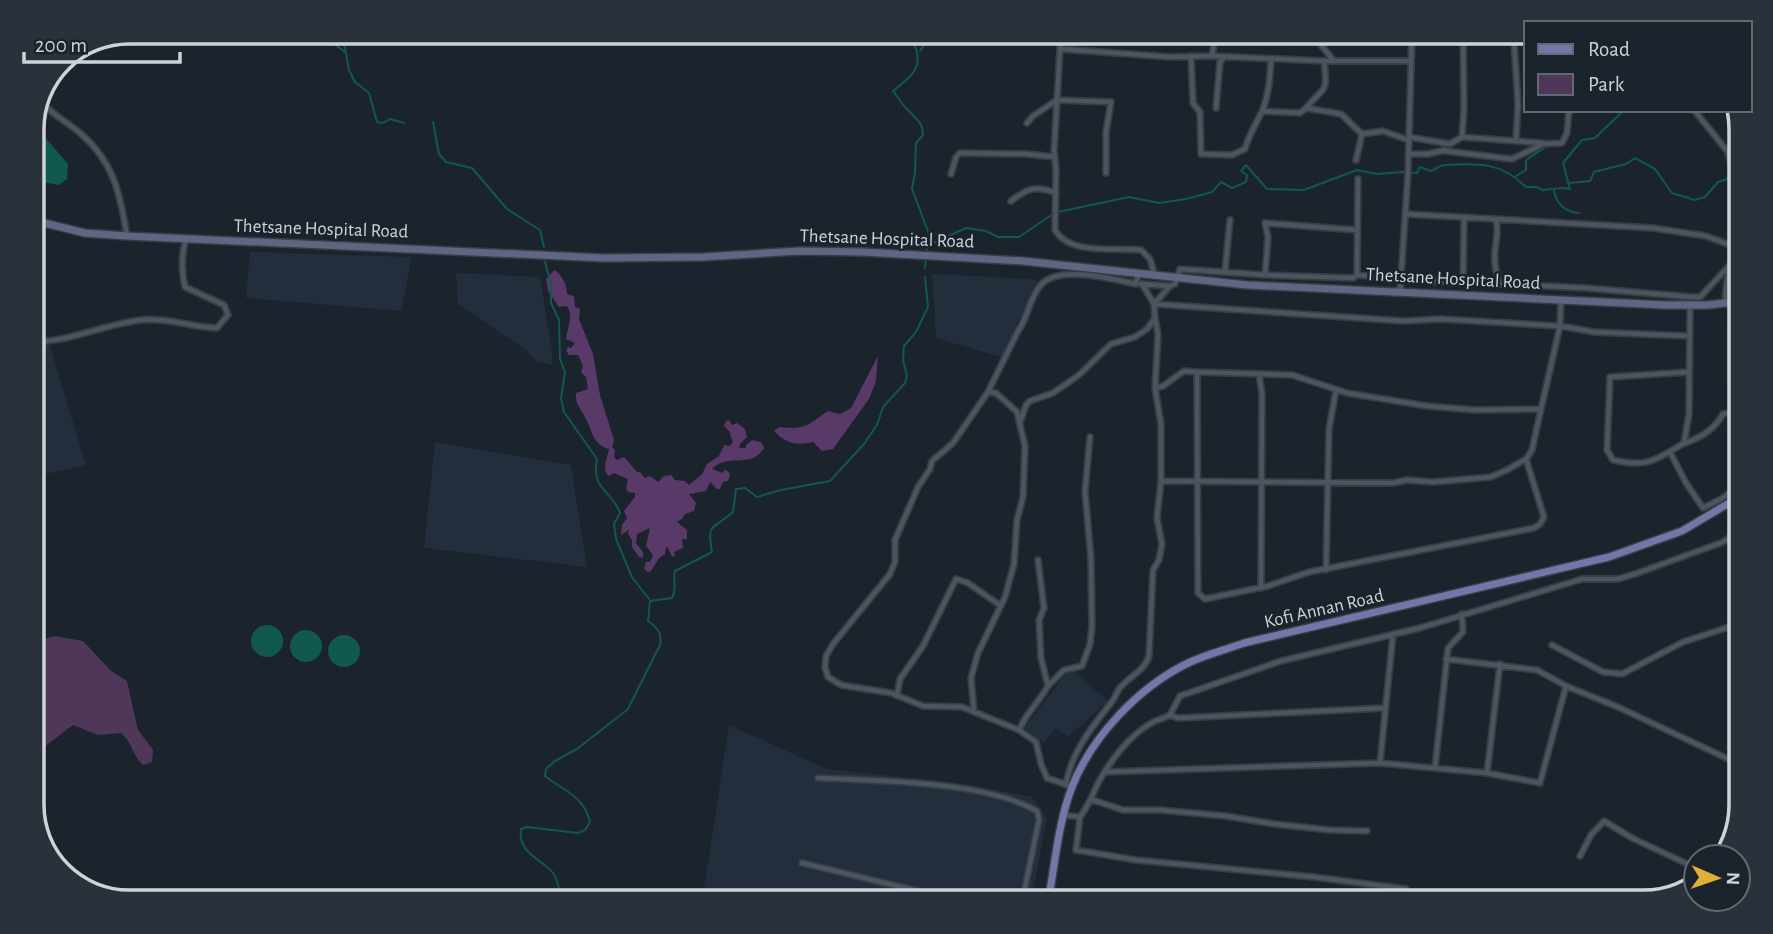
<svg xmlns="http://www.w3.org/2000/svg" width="1773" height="934" viewBox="0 0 1773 934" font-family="'Alegreya Sans',sans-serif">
<rect width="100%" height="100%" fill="#1b232c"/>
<path fill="#222e3b" d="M250 252 412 257 401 311 246 298Z
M456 273 540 277 552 351V365L536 361 526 350 458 304Z
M932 274 1033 279 1038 282 1001 357 936 338Z
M47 336 86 465 32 477V338Z
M435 442 571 465 587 567 424 548Z
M1070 668 1108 701 1068 737 1056 728 1044 743 1024 728Z
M729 725 827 769 967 784 1032 797 1047 818 1031 902H702Z"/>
<path fill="#4f375a" d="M54 636 83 641 111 671 127 681 138 730 153 750 152 762 143 765C131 754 133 743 121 733L98 735 73 725 32 756V643Z"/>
<path fill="#583968" d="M554 270C562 274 567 285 567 294L574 296 575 307 580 309 579 319 593 354 600 395 614 440 612 447 615 450 614 457 617 460 624 457 637 472H640L645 478 650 476 658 482 664 476 671 475 675 480 685 481 689 485 702 474 707 464 719 456 724 445 730 446 733 442 729 431 724 426 726 421 729 420 732 425 737 423 745 429 747 437 740 444 739 448H746V445L752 440 761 442 764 448C750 470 728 452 712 469L723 473 724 470 728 471 730 475 728 481 723 482 720 489H717L710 482 706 491 689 494 696 503 694 511 685 514 682 519 677 522 687 530V539H682L683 548 674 552 675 556 672 557 668 548 666 547 665 554 659 558 651 571 648 572 644 569 646 562H650L653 555 646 546 650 528 637 534 636 543 643 552V558L639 557 632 547V540L628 534 629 530 621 535 622 525 627 518 624 511 635 497V493L628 492 626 488 628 479 614 473 609 476C601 470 607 459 609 449 592 444 593 432 586 419 581 409 575 405 576 393L588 389 586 377 581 372 583 366 578 355H569L566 351 568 347 571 348 575 343 566 339C567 328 574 317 567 306L559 307 548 291 546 279Z
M878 356 876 381 869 399 833 449 822 451 813 442C797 446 785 443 774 431L779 427C807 430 807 425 828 411L840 414 851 408Z"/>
<path fill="#115851" d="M43 135 68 164 67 179 59 185 42 182 32 176V136Z
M251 641a16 16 0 1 1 32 0a16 16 0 1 1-32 0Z
M290 646a16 16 0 1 1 32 0a16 16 0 1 1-32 0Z
M328 651a16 16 0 1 1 32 0a16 16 0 1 1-32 0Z"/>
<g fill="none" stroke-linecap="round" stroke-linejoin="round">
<path stroke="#115851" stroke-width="2" d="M323 32 333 43 345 52
M342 32 349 70 355 82 369 93 377 122 383 123 390 119 404 123
M909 32C924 63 920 70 893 91 898 97 902 105 908 110 916 119 923 122 923 135L916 143 915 173 912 189 929 234 927 252
M920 51 933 32
M433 122 439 154 446 162 472 168 507 209 540 230 544 247
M1516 176 1526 170V161C1528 158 1545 147 1549 145
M1570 183 1590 181 1594 172 1626 164 1635 158 1655 169 1672 193 1695 200 1705 197 1718 182 1725 180 1733 173 1736 156 1741 150
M1554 191C1557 204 1564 212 1579 213
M1058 212 1129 197 1159 203 1186 199 1212 192 1221 182 1232 188 1246 182 1247 175 1241 171 1246 165 1267 189 1304 190 1357 170 1377 174 1403 172 1417 173 1420 167 1431 171C1436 169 1440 165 1445 165 1478 163 1501 162 1526 187H1537L1542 190 1563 188 1570 189 1563 163 1582 140 1595 138 1624 110
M927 246 966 228 986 231 998 237H1019L1053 214
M545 262 551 284V303L559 320 560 359 565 372 561 398 564 412 597 459C591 490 611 489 620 513L614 524 616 539 632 577 649 599
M925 268 926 258
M569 902C556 895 561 884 553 873 542 859 517 853 521 829L527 827 578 833 585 830 590 822C584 796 564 791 545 776L546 769 555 761 577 749 628 709 660 645C662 633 658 628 648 621L650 601 672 598C678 587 672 582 675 571L712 552C707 522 711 531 733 512L736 489 745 488 757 497 781 490 830 481 864 444 877 425 883 407 905 383 907 376 903 360 904 346 916 332 928 307 925 277"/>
<g stroke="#363d43" stroke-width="8">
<path id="minor" d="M1061 32 1054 152 1056 169 1055 230C1070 256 1116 247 1141 250L1150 259 1155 276
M1316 32 1321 45 1334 61
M1514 42 1518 104 1516 140
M1060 49 1171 57 1212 56 1324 61H1410
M1191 56 1193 103 1200 112 1201 154 1232 155 1245 149C1249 134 1257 123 1263 109 1269 93 1270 77 1271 60
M1212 56 1216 32
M41 102C52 114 67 122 80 133 114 162 120 193 127 236
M1216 108 1220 62 1224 57
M1306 108C1325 85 1328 95 1324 61
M1694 110 1728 152 1733 173 1741 192
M1262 111 1300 113 1306 108 1341 114 1362 134 1356 160
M1027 123 1033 116 1057 100 1111 102 1106 132V173
M1362 134 1383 131 1408 140
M1409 137 1450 144 1462 137 1464 108 1463 32
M1462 137 1542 143
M1445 151 1512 159 1543 144 1562 143 1567 133 1569 110
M1408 154H1428L1445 150
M951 174 956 157 960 153 1026 154 1055 157
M1011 201C1028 188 1036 185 1056 193
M1405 214 1653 228 1706 236 1738 248
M1496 221C1499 232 1496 239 1495 250 1494 261 1496 274 1500 284
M1225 271 1230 220
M1265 275 1268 237 1265 223 1357 230
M1357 275 1358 179
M1463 283 1464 219
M1141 284 1170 286
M1142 284 1154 304 1404 321 1440 319 1560 326 1594 332 1688 336
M1400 292 1408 173 1412 32
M1725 303C1727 279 1727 264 1741 244
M32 342C69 342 103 325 140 320 166 317 191 327 217 328L228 315 224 305 185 287C181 270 181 256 186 239
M1689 372 1610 377 1607 450 1613 460C1647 468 1656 460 1684 443L1689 414 1690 306
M1259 374 1262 394 1261 588
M1731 377 1732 302
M1155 388 1163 386 1184 371 1197 372
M1021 420 1026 405 1030 401 1053 393 1079 375 1111 344 1135 337 1147 329 1155 318 1154 304 1170 286 1175 284 1180 269 1265 275 1353 278 1357 275 1439 282 1463 283 1477 279 1500 284 1586 288 1692 297H1700L1729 266
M1685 443C1700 438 1715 429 1723 414L1741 412
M1670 452 1686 483 1703 508 1721 499 1741 485
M1526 459 1544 517 1540 524 1534 528 1309 572 1268 586 1205 599 1198 593 1197 372 1292 375 1347 393 1427 406 1476 410 1541 409 1560 326 1561 301
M1161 481 1393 483 1407 480 1433 482 1491 477 1507 470 1526 459 1532 450 1541 409
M1326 570 1329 429 1336 390
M1552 645 1603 672 1622 674 1683 642 1741 623
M1048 686 1064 670 1082 666 1090 644 1092 626 1091 559 1085 491 1090 437
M1566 686 1618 707 1741 765
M897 696 900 679 923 646 956 579 968 583 1001 606
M974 712 971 678 978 653 1005 597 1014 564 1017 520 1023 497 1025 446 1017 412 996 393 988 392
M1170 715 1178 718 1384 708
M1019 730C1026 713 1039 702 1048 686L1041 658 1039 620 1044 608 1038 560
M1380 763 1393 634
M1435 768 1448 648 1463 632 1462 614
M1105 772 1380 763 1487 773 1540 783 1566 686 1537 670 1446 659
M1487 773 1500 664
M818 778C879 781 984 781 1037 811L1039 820 1022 902
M1066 785C1070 754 1092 727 1111 703 1115 699 1116 693 1119 689 1129 676 1144 672 1149 656L1153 570 1159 560 1162 544 1157 518 1161 481V424L1155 388 1158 335 1155 318
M1071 786 1047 778 1041 764 1036 742 1019 730 962 707 923 706 891 693 841 685 828 677 825 667 826 656 833 644 890 574 895 562V540L918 487 930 469 932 461 953 443 988 392 1018 331C1028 318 1029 299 1040 286 1057 264 1112 279 1136 284L1138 274
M1093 800 1123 810H1160L1226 816 1274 824 1330 830 1367 831
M1064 815 1080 817C1090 803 1091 798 1098 783 1110 761 1131 733 1155 721 1160 719 1165 718 1170 715L1180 696 1281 661 1420 628 1582 579H1618L1635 574 1723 542 1741 530
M1080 817 1076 850 1136 860 1314 877 1406 889
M1580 856 1591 835 1604 821 1632 838 1696 868
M802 863 964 902"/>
</g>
<g stroke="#363d43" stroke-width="10">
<path id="secondary" d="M32 220 85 233 127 236 604 258 703 257 799 251 862 252 1023 261 1247 285 1665 305H1708L1741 301"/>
</g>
<g stroke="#363d43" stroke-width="10">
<path id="primary" d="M1048 902C1055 865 1058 823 1072 787 1092 736 1139 687 1188 663 1205 655 1225 650 1244 643L1609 557 1682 531 1741 496"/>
</g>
<use href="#minor" stroke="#4c555f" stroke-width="4.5"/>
<use href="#secondary" stroke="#5f6684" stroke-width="7"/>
<use href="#primary" stroke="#7277a9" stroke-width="7"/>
</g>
<g text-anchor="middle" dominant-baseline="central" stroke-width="5" stroke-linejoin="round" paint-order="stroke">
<g font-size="19" fill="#ced3d9" stroke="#1b232c">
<text transform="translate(321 229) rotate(2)">Thetsane Hospital Road</text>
<text transform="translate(887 239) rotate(2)">Thetsane Hospital Road</text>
<text transform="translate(1453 279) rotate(3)">Thetsane Hospital Road</text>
<text transform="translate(1324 609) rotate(-13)">Kofi Annan Road</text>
</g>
</g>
<path d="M0 0H1773V934H0ZM129 44H1644A85 85 0 0 1 1729 129V805A85 85 0 0 1 1644 890H129A85 85 0 0 1 44 805V129A85 85 0 0 1 129 44Z" fill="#29313a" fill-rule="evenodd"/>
<path fill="none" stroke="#ced3d9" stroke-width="3.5" d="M129 44H1644A85 85 0 0 1 1729 129V805A85 85 0 0 1 1644 890H129A85 85 0 0 1 44 805V129A85 85 0 0 1 129 44Z"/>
<rect x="1524" y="21" width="228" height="91" fill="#1b232c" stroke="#636971" stroke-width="2"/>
<rect x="1538" y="44" width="35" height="10" fill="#7277a9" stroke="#636971" stroke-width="2"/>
<text x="1588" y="56" font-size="21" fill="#ced3d9">Road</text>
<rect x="1538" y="74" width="35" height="21" fill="#4f375a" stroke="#636971" stroke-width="2"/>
<text x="1588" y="91" font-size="21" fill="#ced3d9">Park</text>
<g transform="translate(1717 878) rotate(92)"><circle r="33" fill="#1b232c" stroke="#636971" stroke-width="2"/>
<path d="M0-5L12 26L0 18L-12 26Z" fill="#e0b034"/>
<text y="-10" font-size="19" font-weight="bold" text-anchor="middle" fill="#ced3d9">N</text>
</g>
<path d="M24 52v10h156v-10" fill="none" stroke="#ced3d9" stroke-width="3.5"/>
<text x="35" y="52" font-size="21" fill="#ced3d9" stroke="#1b232c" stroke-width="5" paint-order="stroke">200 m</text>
</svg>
